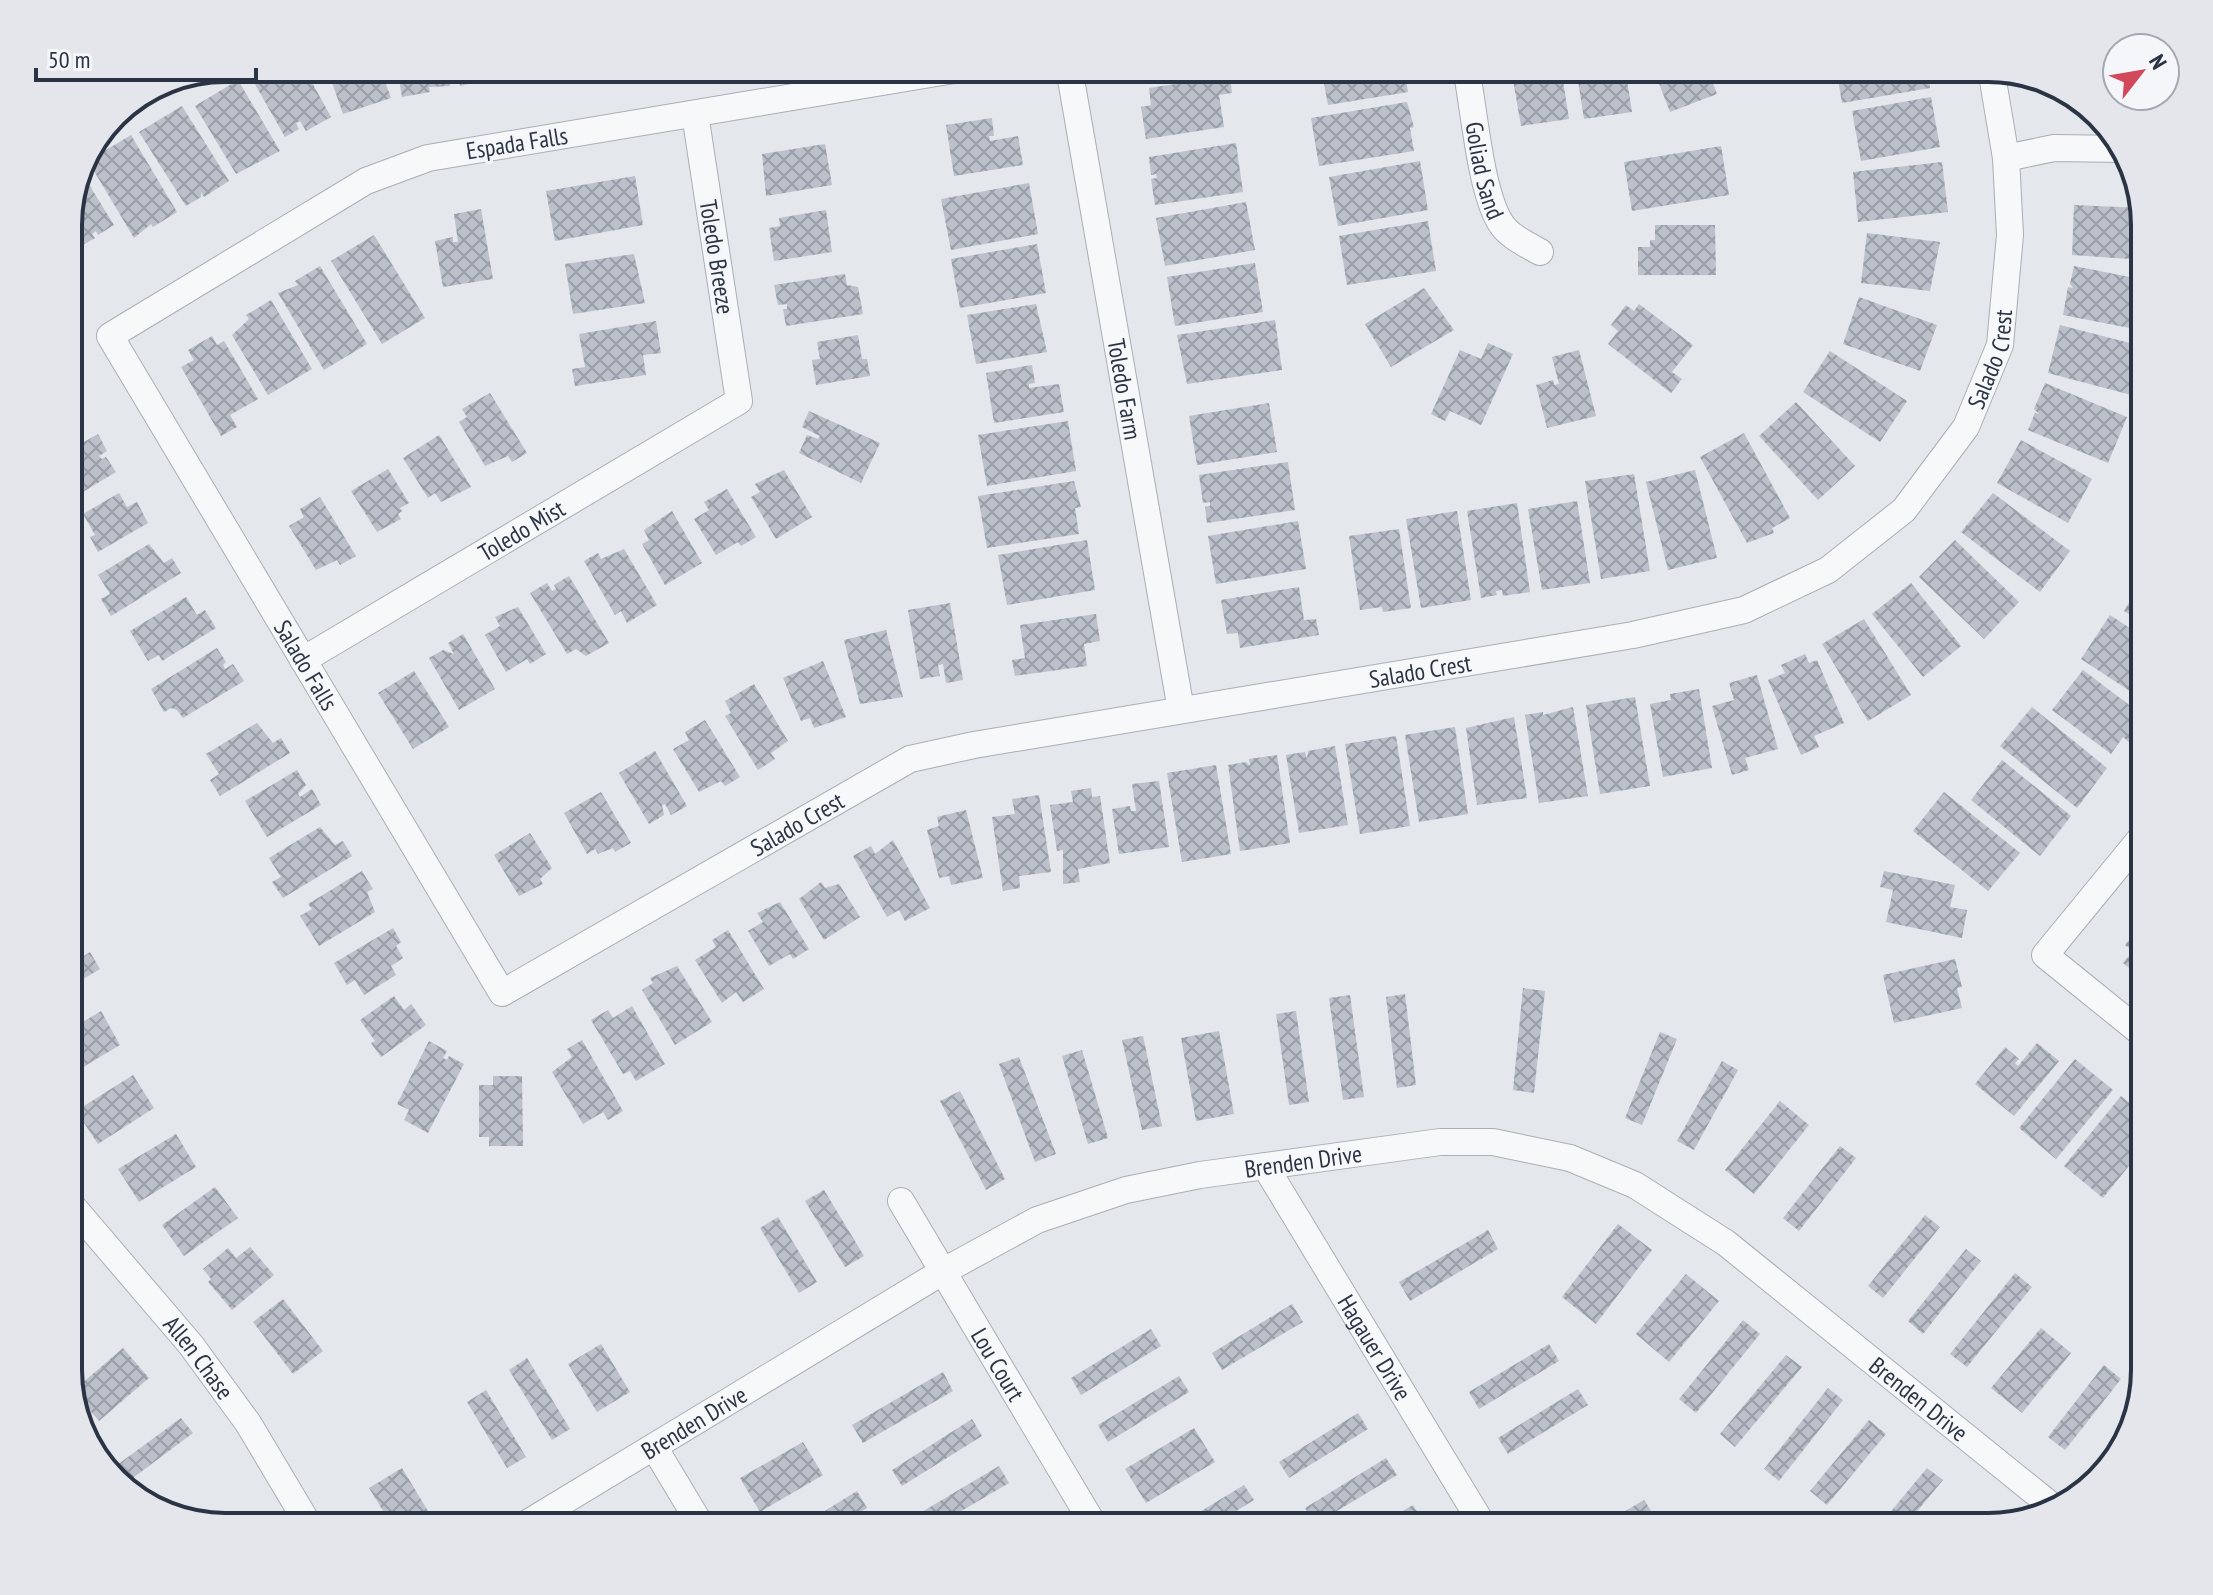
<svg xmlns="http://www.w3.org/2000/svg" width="2213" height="1595" viewBox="0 0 2213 1595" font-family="'PT Sans Narrow',sans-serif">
<defs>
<pattern id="building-cross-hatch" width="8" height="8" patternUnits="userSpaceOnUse" patternTransform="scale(2)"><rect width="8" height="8" fill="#bbc0ca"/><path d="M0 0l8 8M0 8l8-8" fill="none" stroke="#989da6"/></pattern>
</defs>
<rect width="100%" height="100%" fill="#e4e7ec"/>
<path fill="url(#building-cross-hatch)" d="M255 68H304L331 117 306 131 300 121 296 123 299 129 285 137 248 72Z
M327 68H380L391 98 343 114Z
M397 68H448L450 86 429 87 430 92 402 97Z
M457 68H507L508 75 460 86Z
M1321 68H1404L1408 92 1328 105Z
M1511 68H1561L1569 119 1521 126Z
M1576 68H1625L1632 112 1584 119Z
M1653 68H1707L1717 94 1670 112Z
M1836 68H1927L1930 88 1842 103Z
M1230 76 1232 93 1219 95 1224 127 1146 139 1141 107 1151 105 1149 88Z
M238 80 280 151 236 174 195 106Z
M1931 97 1940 147 1861 161 1852 111Z
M1407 102 1414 127 1410 128 1414 151 1319 166 1311 118Z
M182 106 229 181 204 197 201 192V197L186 206 139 132Z
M992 118 994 136H989L990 141 1018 136 1023 165 954 176 946 125Z
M131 135 177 212 153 227 151 224 134 238 88 161Z
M1236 143 1243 192 1155 205 1151 179 1157 178 1156 174 1151 175 1149 157Z
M825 144 832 185 766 196 762 154Z
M1721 146 1729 195 1632 211 1624 162Z
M1420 161 1428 210 1338 226 1329 177Z
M1942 162 1948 212 1858 222 1853 172Z
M80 170 114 225 98 235 96 231 92 234 95 238 71 252 68 214Z
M635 176 643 225 555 241 546 191Z
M1029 183 1038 234 951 250 941 199Z
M1246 202 1255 250 1165 266 1156 218Z
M2074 205 2141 208 2145 260 2072 255Z
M481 209 493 279 443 287 435 241 453 237V242H458L454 214Z
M826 210 832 252 774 261 769 228 780 226 779 218Z
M1428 221 1436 271 1347 285 1339 236Z
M1655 225H1715L1716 275H1638V247H1650V240H1655Z
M1867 233 1940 242 1930 291 1861 283Z
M374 235 425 318 382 344 331 261Z
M1037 244 1046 293 960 308 951 259Z
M634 254 645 303 573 314 565 264Z
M1255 263 1263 312 1175 326 1167 277Z
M320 266 367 344 324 370 278 293 298 285 295 281Z
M2074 266 2145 280V331L2063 315 2068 287 2073 288 2070 284Z
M845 274 847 285 858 287 863 314 786 326 783 309H787V304L778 305 774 285Z
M1424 288 1454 330 1391 367 1365 324Z
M1859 297 1937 325 1920 371 1843 344Z
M271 300 312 369 268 395 232 335 249 319 246 315Z
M1036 304 1047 352 976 364 967 315Z
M1639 304 1693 345 1672 372 1682 379 1671 393 1608 344 1618 331 1611 325 1626 305 1634 311Z
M1275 320 1282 370 1187 384 1177 335Z
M656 321 661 353 643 355 646 375 575 386 572 369 585 367 579 334Z
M2060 325 2145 347 2135 396 2048 373Z
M858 335 862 359H867L870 376 816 385 812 360 820 359 817 342Z
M212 336 217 345 224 341 258 399 230 415 237 427 221 436 181 367 194 360 188 350Z
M1488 343 1513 354 1481 425 1450 411 1445 421 1431 414 1460 350 1481 359Z
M1579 350 1596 416 1547 428 1536 385 1553 380 1554 385 1559 384 1552 357Z
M1830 351 1907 401 1880 442 1803 392Z
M1032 365 1035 383 1029 384V388L1059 384 1064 412 994 423 986 373Z
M2045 383 2127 417 2108 463 2028 430 2035 413 2039 414 2034 409Z
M490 393 527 453 512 462 508 456 485 466 459 422 467 417 462 409Z
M1796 402 1855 466 1818 500 1759 436Z
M1269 403 1277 452 1197 465 1189 416Z
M809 411 880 443 861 483 799 453 807 435 818 439 820 436 802 427Z
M1068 421 1076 471 987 486 978 435Z
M1744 433 1790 518 1772 528 1774 533 1747 543 1700 457Z
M98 434 107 451 99 456 102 459 106 457 116 472 68 501V451Z
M439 435 471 487 441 502 435 493 428 498 403 458Z
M2021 440 2092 479 2068 523 1997 483Z
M1288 462 1295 510 1207 523 1205 507 1210 506V502L1203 503 1199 475Z
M388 469 409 503 400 508 402 511 398 514 401 519 377 532 351 491Z
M784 470 812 517 776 539 751 497 760 492 755 484Z
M1695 470 1717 558 1668 570 1646 482Z
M1634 474 1650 571 1601 579 1585 481Z
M1074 481 1081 507 1075 508 1079 534 987 548 978 496Z
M727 489 756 537 741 546 738 542 716 555 694 519 709 510 704 502Z
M119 493 127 507 137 502 148 523 98 552 90 537 95 535 83 514Z
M1993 493 2070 551 2040 592 1961 532Z
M320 497 356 556 340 565 337 560 316 570 289 526 304 517 300 509Z
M1577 501 1590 583 1542 590 1528 509Z
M1517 503 1530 592 1503 596 1502 590 1496 591 1497 595 1481 598 1467 511Z
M672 511 702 563 665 585 642 544 649 540 644 530Z
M1457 511 1471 600 1421 608 1406 519Z
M1298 521 1306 569 1216 584 1208 536Z
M1399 529 1411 608 1383 612 1382 607 1360 610 1349 536Z
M1087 540 1095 590 1007 605 998 555Z
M1955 540 2019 602 1984 639 1919 577Z
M149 544 164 563 172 558 181 573 111 616 101 599 110 594 98 575Z
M624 549 657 605 627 623 621 611 615 615 584 561 598 553 601 559Z
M2145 575V623L2124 611Z
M569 576 609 643 586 656 576 649 567 654 530 593 547 583 552 591 556 589 554 585Z
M1911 583 1961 646 1923 677 1872 614Z
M1299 587 1304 620 1316 619 1319 635 1240 648 1238 633 1227 634 1221 600Z
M186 597 197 615 205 610 216 628 162 661 159 655 148 661 130 631Z
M950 603 963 680 946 683 943 664 938 665 940 676 920 679 908 610Z
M518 607 546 654 530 664 527 659 506 672 485 635 500 626 495 617Z
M1096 614 1100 641 1084 644 1087 666 1015 676 1012 660 1025 658 1020 625Z
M2110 615 2145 638V701L2081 659Z
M1864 619 1911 695 1868 721 1822 644Z
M886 630 903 697 860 704 844 640Z
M463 634 495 689 459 710 429 658 443 650 454 654 448 643Z
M217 648 226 662 223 665 225 669 233 664 244 681 183 718 177 710 171 708 164 712 151 689Z
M1805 654 1809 663 1817 660 1844 723 1814 736 1819 747 1801 755 1768 680 1785 673 1781 665Z
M823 661 846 717 814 728 810 718 801 721 783 678Z
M2083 670 2145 717 2129 742 2123 737 2111 754 2052 710Z
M414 671 449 727 413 749 378 693Z
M1757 675 1778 749 1745 758 1749 770 1732 775 1712 706 1734 700 1729 683Z
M754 684 788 741 771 753 775 759 758 770 725 716 731 713 725 701Z
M1699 689 1712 768 1663 777 1650 704 1671 700 1670 694Z
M1635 697 1650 786 1600 794 1586 705Z
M1573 707 1588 796 1539 803 1525 715 1543 712V715Z
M2032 707 2107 768 2077 808 2000 746Z
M1514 717 1527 798 1477 805 1466 728Z
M705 720 740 777 725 786 721 781 699 792 673 749 689 740 685 732Z
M257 723 273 743 281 738 290 753 220 796 210 780 219 774 206 754Z
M1455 727 1468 814 1419 822 1405 735Z
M1396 736 1410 826 1360 834 1345 744Z
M1335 746 1348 825 1299 833 1286 755 1305 752 1307 759 1308 751Z
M655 751 687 806 671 815 665 804 662 805 664 815 649 824 619 773Z
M1277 755 1290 843 1240 851 1228 765 1246 762 1250 766 1249 759Z
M2002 760 2071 816 2040 856 1971 800Z
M1216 765 1231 854 1182 862 1167 773Z
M297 770 306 785 298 794 300 797 312 789 321 805 267 837 245 801Z
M1159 781 1169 847 1119 854 1112 809 1130 806 1131 811H1136L1132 784Z
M1091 788 1092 797 1100 796 1110 863 1078 869 1080 882 1063 884V850L1057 851 1050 805 1073 802 1071 791Z
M601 792 631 843 615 852 613 848 598 854 595 849 587 854 564 813Z
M1944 792 2020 853 1988 891 1913 831Z
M1039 795 1051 872 1019 876 1020 888 1003 891 992 817 1015 814 1012 799Z
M966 810 983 878 951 885 949 876 939 878 927 830 939 826 937 817Z
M320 827 335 845 343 841 352 856 283 898 272 882 281 877 269 858Z
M530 833 552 868 540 879 543 884 519 896 494 855Z
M893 840 930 908 905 921 899 910 887 917 853 856 871 846 875 854Z
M362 871 373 889 367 892 375 912 319 946 300 916 312 909 308 904Z
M1884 871 1955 885 1950 907 1967 910 1962 938 1886 922 1893 890 1880 887Z
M821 882 825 888 839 884 860 917 824 940 799 899Z
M780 902 809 949 793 959 790 954 769 966 748 931 763 922 757 913Z
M2142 924 2145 926V981L2123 963 2133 951 2125 945Z
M393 928 401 942 396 946 403 958 391 966 396 975 364 995 355 980 347 985 334 963Z
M728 930 764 989 743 1002 736 992 722 1003 695 960 716 947 712 940Z
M90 952 100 969 68 988V966Z
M1955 959 1962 987 1957 988 1962 1008 1894 1023 1883 975Z
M677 966 712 1022 675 1045 642 990 653 983 650 978Z
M1523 988 1545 991 1534 1093 1513 1090Z
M1405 994 1416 1085 1397 1088 1386 997Z
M1350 995 1364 1097 1343 1100 1329 998Z
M394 996 404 1010 411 1004 426 1025 381 1057 371 1043 375 1041 360 1020Z
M632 1006 665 1064 636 1081 630 1071 623 1074 591 1020 608 1010 613 1018Z
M101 1011 120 1045 68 1076V1031Z
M1296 1011 1309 1102 1289 1105 1276 1014Z
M1219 1031 1234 1114 1196 1121 1181 1038Z
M1660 1032 1677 1039 1642 1125 1625 1118Z
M1143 1036 1162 1126 1142 1130 1122 1040Z
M582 1040 623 1111 608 1120 603 1112 583 1124 552 1072 572 1057 567 1049Z
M429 1041 447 1051 443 1058 447 1060 449 1056 464 1064 428 1133 404 1120 409 1110 397 1104Z
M2037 1043 2059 1061 2014 1116 1975 1084 2005 1047 2019 1059 2015 1063 2018 1066Z
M1082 1050 1108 1138 1088 1144 1062 1056Z
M1019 1057 1056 1154 1035 1162 999 1064Z
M2075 1059 2113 1090 2056 1159 2019 1128Z
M1722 1061 1738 1070 1694 1150 1677 1141Z
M133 1075 154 1108 98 1144 76 1111Z
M493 1076H522L523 1146H489V1137H479V1085H493Z
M960 1091 1005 1179 986 1190 940 1101Z
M2121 1096 2145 1116V1146L2103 1198 2064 1166Z
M1780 1101 1809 1125 1754 1194 1725 1170Z
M176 1134 196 1167 139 1202 118 1169Z
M1840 1146 1856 1158 1799 1231 1783 1218Z
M215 1187 238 1218 184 1256 162 1225Z
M824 1190 864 1256 845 1267 805 1201Z
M1925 1215 1940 1227 1883 1298 1868 1286Z
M778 1217 817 1282 799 1293 760 1228Z
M1618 1224 1652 1250 1596 1324 1562 1297Z
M1488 1230 1498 1249 1410 1301 1399 1282Z
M250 1247 274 1275 232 1310 208 1282 211 1279 203 1269 228 1248 236 1258Z
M1966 1249 1981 1261 1923 1334 1908 1321Z
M2015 1273 2032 1287 1967 1367 1950 1354Z
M1686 1274 1719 1301 1669 1362 1636 1334Z
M283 1299 323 1351 293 1374 253 1322Z
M1292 1304 1303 1322 1222 1370 1212 1353Z
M1743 1320 1760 1334 1696 1413 1679 1399Z
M2041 1328 2071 1353 2022 1413 1991 1388Z
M1151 1329 1161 1346 1081 1395 1071 1378Z
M601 1344 630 1392 597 1412 568 1364Z
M1549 1344 1559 1361 1479 1409 1469 1392Z
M123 1348 149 1378 99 1421 73 1391Z
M1786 1355 1802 1367 1735 1447 1720 1434Z
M527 1358 570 1429 552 1440 509 1370Z
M2104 1365 2121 1379 2065 1450 2048 1437Z
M943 1372 953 1391 863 1443 852 1425Z
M1179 1376 1189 1392 1108 1442 1098 1425Z
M1828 1388 1843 1400 1779 1481 1764 1469Z
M1578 1389 1588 1405 1508 1454 1498 1438Z
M486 1390 526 1457 507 1468 467 1402Z
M1358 1413 1368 1429 1289 1478 1279 1462Z
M181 1418 193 1433 122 1486 109 1471Z
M972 1419 982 1436 902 1486 892 1470Z
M1869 1420 1886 1434 1827 1505 1810 1491Z
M2127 1422 2113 1465 2101 1475 2091 1466Z
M1194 1428 1215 1462 1146 1503 1125 1469Z
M803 1442 823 1475 760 1512 740 1478Z
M1386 1458 1397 1475 1315 1524 1305 1508Z
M999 1466 1009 1483 934 1527H928L920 1513Z
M402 1468 431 1516 413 1527H393L369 1488Z
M1927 1468 1943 1480 1904 1527H1878Z
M1244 1485 1254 1500 1210 1527H1175Z
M857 1491 867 1508 836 1527H799Z
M1644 1500 1655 1517 1637 1527H1598Z
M1413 1505 1423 1521 1414 1527H1375Z
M1027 1511 1037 1527H1001Z"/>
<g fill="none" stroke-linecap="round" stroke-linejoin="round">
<g stroke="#a9aeb7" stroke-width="28">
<g id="street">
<path id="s1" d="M966 68 428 158 366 181 110 336 502 993 910 759 974 745 1633 635 1744 610 1828 570 1904 510 1966 427 2000 345 2010 235 2006 158 1991 69"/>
<path id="s2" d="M1069 68 1181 710"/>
<path id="s3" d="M1466 68C1474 108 1480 189 1500 222 1508 236 1526 244 1540 252"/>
<path d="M2006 158 2054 148 2123 149"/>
<path id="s4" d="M303 660 739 401 695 114"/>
<path d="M2145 833 2045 955 2145 1036"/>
<path id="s5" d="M1265 1166 1484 1527"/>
<path id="s6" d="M68 1201 191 1345 248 1423 310 1527"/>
<path id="s7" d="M901 1201 1095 1527"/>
<path d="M654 1447 702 1527"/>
<path id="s8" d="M521 1527 942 1272 1037 1220 1126 1190 1200 1175 1440 1142H1493L1570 1158 1635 1185 1726 1243 2058 1511"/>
</g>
</g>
<use href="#street" stroke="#f7f8fa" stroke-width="26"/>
</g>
<g text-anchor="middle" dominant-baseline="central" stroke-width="6" stroke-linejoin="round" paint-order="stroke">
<g font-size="24" fill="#2b3445" stroke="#f4f6f9">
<text transform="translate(517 143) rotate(-9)">Espada Falls</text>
<text stroke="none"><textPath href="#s3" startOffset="104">Goliad Sand</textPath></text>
<text transform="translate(717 257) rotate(81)">Toledo Breeze</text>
<text stroke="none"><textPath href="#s1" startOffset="3360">Salado Crest</textPath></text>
<text stroke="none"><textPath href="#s2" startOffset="326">Toledo Farm</textPath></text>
<text stroke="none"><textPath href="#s4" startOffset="254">Toledo Mist</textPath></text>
<text stroke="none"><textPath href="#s1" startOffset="1294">Salado Falls</textPath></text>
<text stroke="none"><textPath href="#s1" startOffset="2664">Salado Crest</textPath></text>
<text stroke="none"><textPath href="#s1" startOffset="2016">Salado Crest</textPath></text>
<text stroke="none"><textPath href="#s8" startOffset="874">Brenden Drive</textPath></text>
<text stroke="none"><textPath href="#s5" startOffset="212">Hagauer Drive</textPath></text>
<text stroke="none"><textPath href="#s6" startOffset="204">Allen Chase</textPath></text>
<text stroke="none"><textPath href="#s7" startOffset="190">Lou Court</textPath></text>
<text stroke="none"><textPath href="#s8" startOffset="1570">Brenden Drive</textPath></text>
<text stroke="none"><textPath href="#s8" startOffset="202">Brenden Drive</textPath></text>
</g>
</g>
<path d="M0 0H2213V1595H0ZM225 82H1988A143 143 0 0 1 2131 225V1370A143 143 0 0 1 1988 1513H225A143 143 0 0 1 82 1370V225A143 143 0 0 1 225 82Z" fill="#e4e6eb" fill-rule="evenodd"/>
<path fill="none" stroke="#2b3445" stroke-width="4" d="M225 82H1988A143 143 0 0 1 2131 225V1370A143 143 0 0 1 1988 1513H225A143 143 0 0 1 82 1370V225A143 143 0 0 1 225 82Z"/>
<g transform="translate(2141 72) rotate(59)"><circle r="38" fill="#f4f6f9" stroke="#a4a8b1" stroke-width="2"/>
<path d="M0-6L14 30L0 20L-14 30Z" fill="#d1495b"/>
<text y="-12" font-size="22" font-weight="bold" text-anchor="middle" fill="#2b3445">N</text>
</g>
<path d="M36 68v12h220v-12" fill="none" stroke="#2b3445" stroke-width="4"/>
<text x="48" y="68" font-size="24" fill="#2b3445" stroke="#f4f6f9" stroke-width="6" paint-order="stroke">50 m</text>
</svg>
